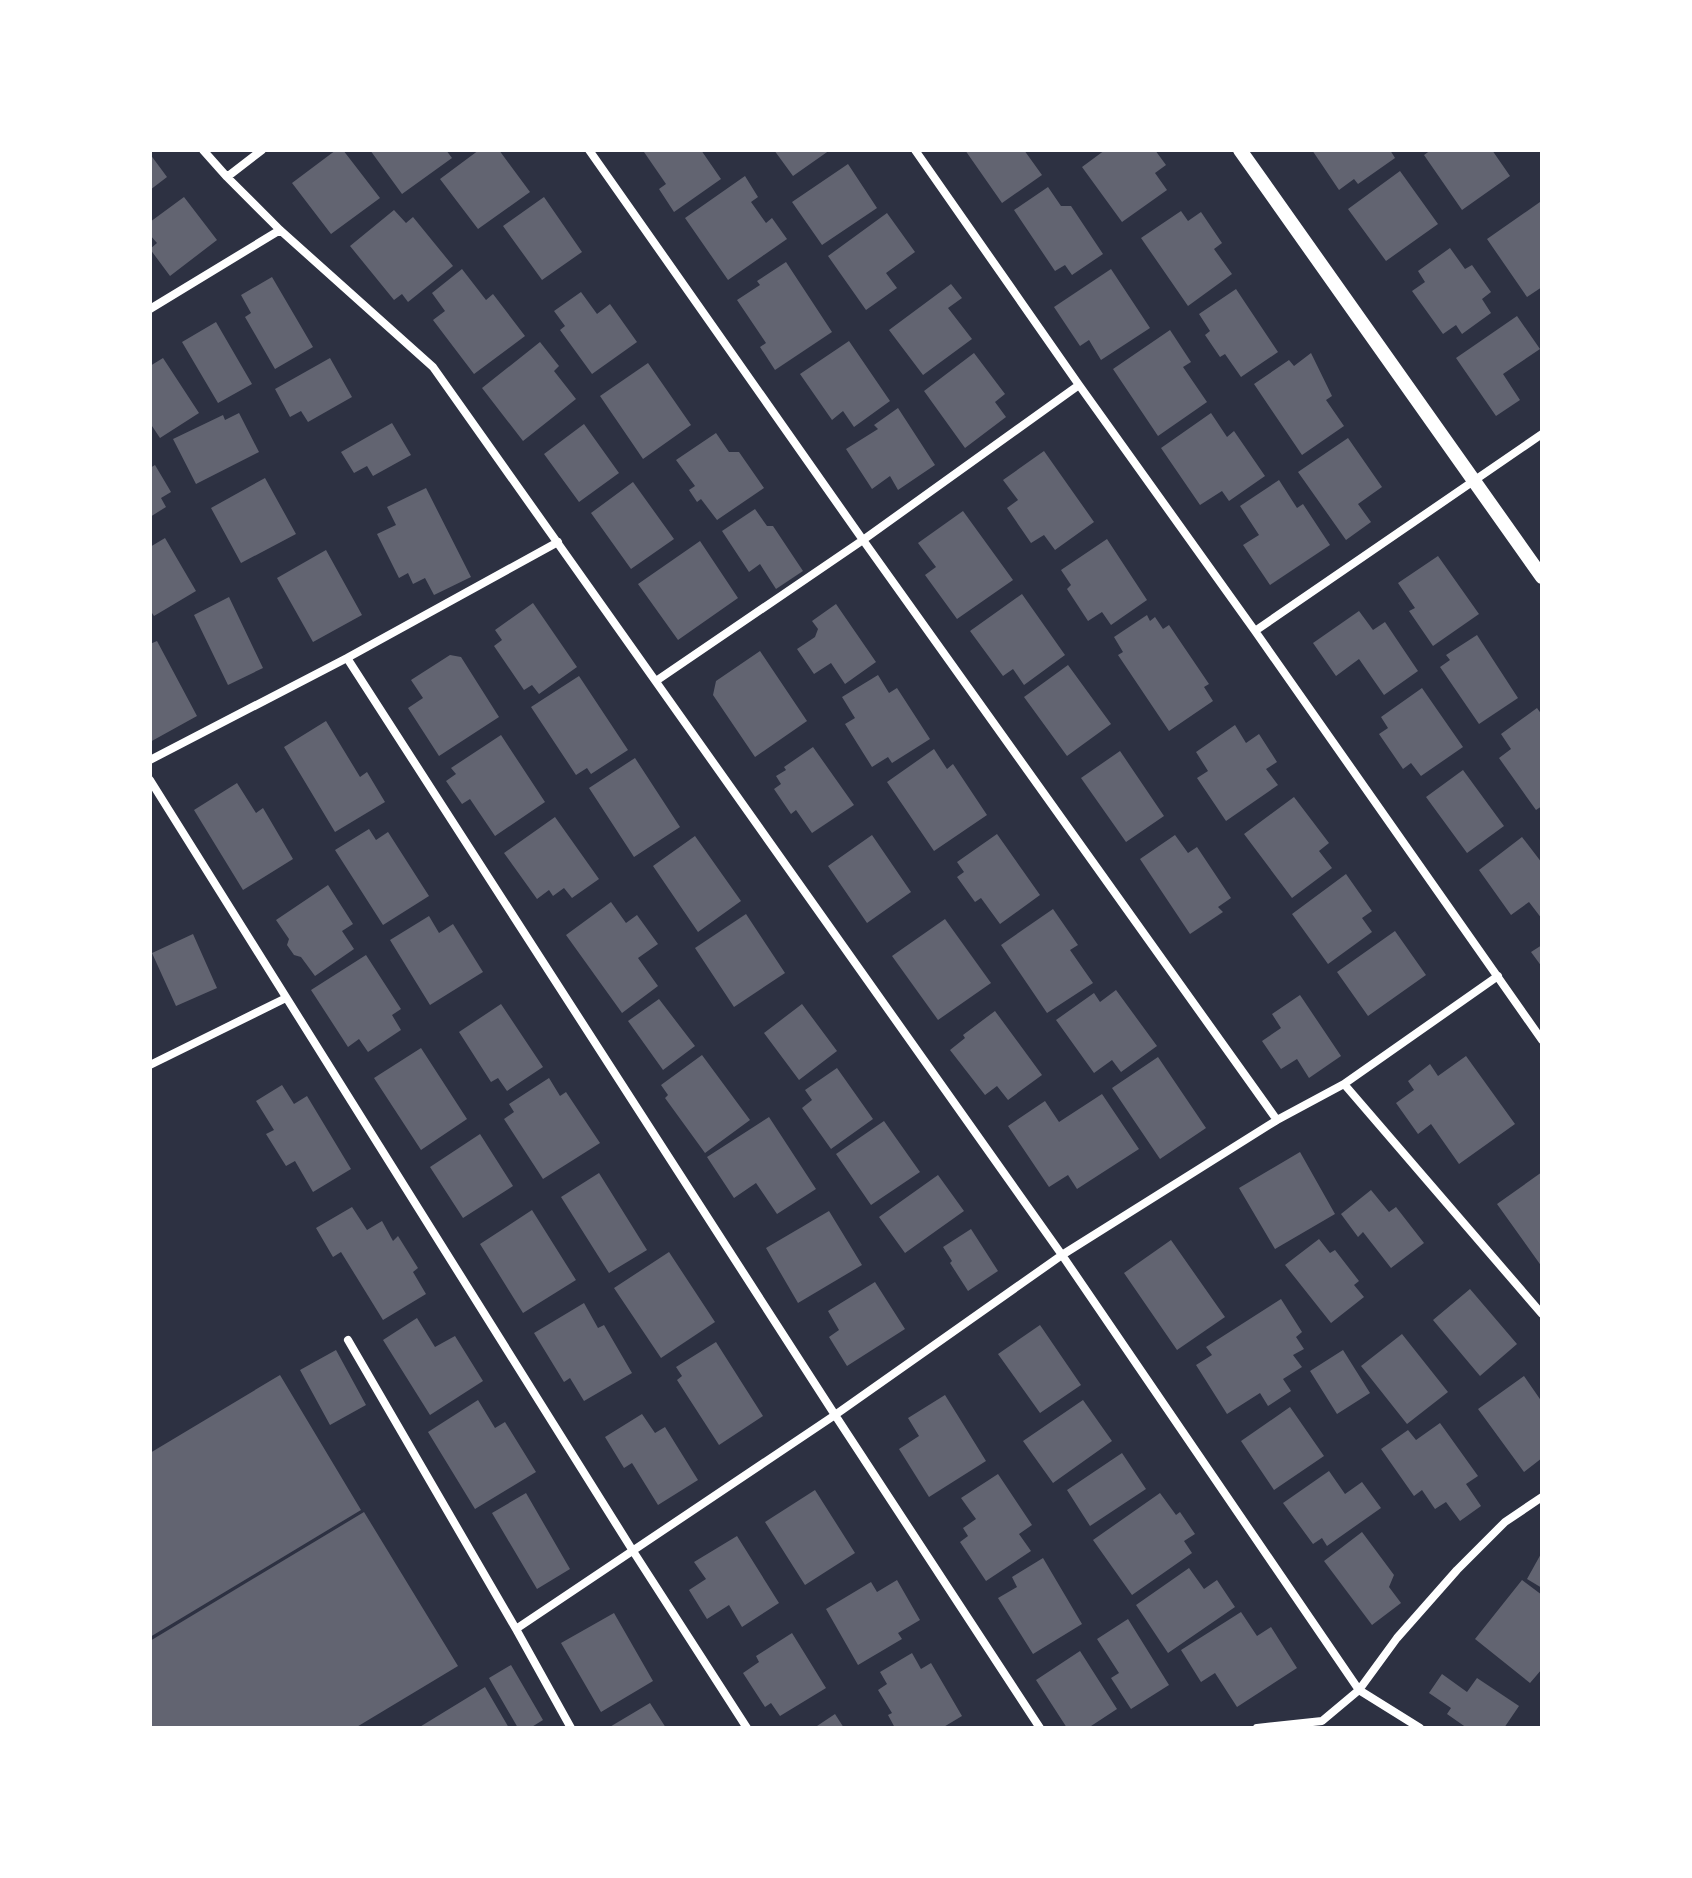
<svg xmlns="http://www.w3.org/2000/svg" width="1692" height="1878" viewBox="0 0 1692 1878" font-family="'Nunito Sans',sans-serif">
<rect width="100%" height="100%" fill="#2d3142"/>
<path fill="#626471" d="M336 150H343L380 198 331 234 292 183Z
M370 150H446L452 158 402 194Z
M479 150H499L530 192 478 229 440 179Z
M647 150H701L721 179 674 212 659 189 666 184 644 152Z
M774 150H830L793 176Z
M965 150H1024L1042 175 1002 203Z
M1105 150H1155L1166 165 1155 173 1167 190 1122 222 1082 167Z
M1312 150H1390L1395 158 1358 184 1354 179 1339 190Z
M1431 150H1492L1510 176 1462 210 1424 155Z
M150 154 167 177 150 190Z
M848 164 877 208 822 245 792 202Z
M1400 171 1438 224 1386 261 1348 209Z
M745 176 758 197 751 202 766 223 772 218 787 239 728 280 685 218Z
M1048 187 1061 206H1071L1103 254 1072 275 1065 265 1055 271 1014 210Z
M184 197 217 240 170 276 150 249 157 243 150 235V222Z
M544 197 582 252 542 280 503 226Z
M1540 202 1542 205V287L1527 297 1487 239Z
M394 210 406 223 413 217 453 266 408 302 402 294 394 300 350 246Z
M1181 211 1188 221 1201 212 1222 243 1214 249 1232 274 1188 306 1141 238Z
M887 213 915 252 886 273 897 288 866 310 828 256Z
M1450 248 1465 269 1472 265 1491 292 1482 299 1491 313 1462 334 1456 325 1443 334 1412 291 1425 282 1418 271Z
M786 262 832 332 775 370 760 347 766 343 737 300 760 285 757 281Z
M462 269 486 300 493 294 525 336 474 374 433 320 445 311 432 293Z
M1111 269 1150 328 1101 360 1089 340 1080 346 1054 307Z
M272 277 313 347 275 369 245 317 251 313 241 295Z
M951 284 962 298 948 308 972 339 923 375 889 330Z
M1236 289 1278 352 1241 377 1225 354 1220 357 1205 335 1210 331 1199 314Z
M581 292 597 314 610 304 637 342 592 374 560 330 565 326 554 311Z
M1517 316 1540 349 1503 374 1520 400 1496 416 1456 358Z
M216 322 252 384 218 403 182 342Z
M1170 330 1191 362 1183 367 1207 402 1158 436 1113 369Z
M849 341 890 401 854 427 843 411 832 420 800 374Z
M540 342 559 366 554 371 576 399 523 441 482 388Z
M974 353 1005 394 995 402 1006 417 965 448 924 391Z
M1311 353 1332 396 1326 400 1344 426 1302 455 1254 384 1289 360 1294 366Z
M163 358 199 413 160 438 150 423V366Z
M330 358 352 397 308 422 301 411 290 417 275 389Z
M648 363 691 425 643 459 600 396Z
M898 408 935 465 898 490 890 476 872 489 846 449 878 429 874 425Z
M239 413 259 452 196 484 173 439 223 415 225 420Z
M1211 413 1227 437 1234 431 1265 476 1229 501 1222 491 1200 505 1161 448Z
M392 423 411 455 373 476 367 466 354 473 341 452Z
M584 424 619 473 579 502 544 454Z
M716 433 729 452H739L764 488 717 520 701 499 697 502 689 490 695 486 676 460Z
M1348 438 1382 487 1358 504 1371 522 1346 540 1298 472Z
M1044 451 1094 522 1055 550 1044 535 1031 543 1007 508 1018 500 1003 480Z
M155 465 171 492 161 498 166 507 150 517V468Z
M265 478 296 534 241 563 211 508Z
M1279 480 1297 508 1303 504 1330 545 1270 585 1243 545 1259 535 1240 506Z
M633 482 674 539 631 569 591 513Z
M426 488 471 577 434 595 425 578 413 584 408 573 399 578 377 534 396 525 387 507Z
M755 509 767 526H773L803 571 776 589 760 564 749 572 722 531Z
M963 511 1013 580 957 619 925 575 936 567 918 543Z
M165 538 196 591 154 616 150 610V547Z
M1107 539 1147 600 1111 625 1102 612 1088 621 1067 589 1071 585 1061 570Z
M700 541 738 598 678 640 638 584Z
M326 550 362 615 313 642 277 578Z
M1438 556 1479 614 1433 646 1409 611 1415 608 1398 583Z
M1022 594 1065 655 1024 685 1013 669 1003 676 970 631Z
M229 597 263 668 228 685 194 615Z
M533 603 577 667 539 694 532 685 524 690 494 646 502 640 495 630Z
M836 604 876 662 845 684 831 663 814 674 797 649 815 637 818 629 812 621Z
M1359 611 1373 630 1385 622 1418 671 1384 695 1359 659 1336 676 1313 643Z
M1147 615 1150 621 1155 617 1163 629 1169 625 1209 684 1204 687 1213 701 1169 731 1118 655 1123 652 1114 637Z
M1477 635 1518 698 1479 724 1440 667 1450 660 1446 655Z
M157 641 197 716 150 742V644Z
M760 651 807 721 755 757 713 695 716 681Z
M450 655 461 657 499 717 439 756 408 708 423 698 411 680Z
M1068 665 1111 724 1067 756 1024 697Z
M878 675 889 693 897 688 930 739 892 763 888 757 872 767 845 724 855 718 842 697Z
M579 676 628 750 591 774 587 768 576 775 531 707Z
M1422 688 1463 747 1421 776 1411 763 1403 769 1379 734 1388 728 1381 717Z
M1537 708 1542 715V806L1536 810 1499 758 1511 749 1501 734Z
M326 721 360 777 367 772 385 802 335 832 284 747Z
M1235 725 1246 743 1259 734 1277 762 1266 769 1278 785 1226 821 1197 778 1208 771 1196 752Z
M501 735 545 802 495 836 470 799 462 804 446 781 456 774 451 768Z
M813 747 854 805 812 833 796 810 791 814 774 789 781 784 776 776 786 770 784 767Z
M934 749 947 769 953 764 987 815 934 851 887 782Z
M1120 751 1164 816 1126 842 1081 778Z
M635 758 680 827 634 857 589 788Z
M1463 770 1504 826 1467 853 1426 797Z
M237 783 256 813 263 808 293 859 243 890 194 810Z
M1294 797 1329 843 1319 851 1332 868 1292 898 1244 834Z
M555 817 599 879 572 898 564 888 553 896 549 890 537 899 504 853Z
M369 829 376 840 388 832 429 896 383 925 335 850Z
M997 834 1040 895 1000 924 981 898 975 902 957 877 964 872 957 862Z
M872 835 911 892 867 923 828 866Z
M1175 835 1188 853 1197 847 1231 898 1218 907 1223 912 1190 934 1140 859Z
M695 836 741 901 698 932 653 866Z
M1522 837 1542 863V919L1529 902 1511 915 1479 870Z
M1346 874 1372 911 1362 918 1372 932 1328 964 1292 914Z
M328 885 353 924 342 931 354 949 315 976 301 957 294 955 287 945 289 939 276 920Z
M611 902 626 923 637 915 658 944 638 958 658 986 622 1013 566 935Z
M1053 909 1078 945 1070 950 1093 983 1047 1013 1001 945Z
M746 914 785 973 734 1007 695 948Z
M429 916 439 933 453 924 483 972 430 1005 390 940Z
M945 919 991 983 938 1020 892 956Z
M1395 931 1426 975 1368 1016 1337 972Z
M193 934 217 988 176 1006 152 953Z
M1542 945V967L1531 952Z
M366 955 401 1009 392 1015 401 1030 368 1052 359 1039 348 1047 311 990Z
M1116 990 1157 1046 1121 1072 1112 1060 1094 1073 1056 1020 1094 993 1100 1002Z
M1300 995 1341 1056 1309 1078 1297 1059 1281 1069 1262 1041 1281 1028 1272 1014Z
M659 999 695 1046 663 1070 628 1021Z
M501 1004 543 1067 507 1091 498 1078 491 1082 459 1032Z
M802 1004 837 1051 799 1080 764 1033Z
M995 1011 1042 1075 1008 1100 997 1086 985 1095 950 1050 965 1038 963 1035Z
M421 1048 467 1119 421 1150 374 1078Z
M702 1055 750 1120 705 1153 665 1098 668 1095 661 1085Z
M1466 1056 1515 1124 1459 1164 1431 1124 1418 1134 1396 1103 1414 1090 1408 1081 1430 1064 1438 1076Z
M1158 1057 1206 1128 1160 1159 1112 1088Z
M837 1068 873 1119 831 1149 802 1108 812 1100 805 1090Z
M549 1078 560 1096 566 1092 600 1143 543 1179 504 1119 514 1112 509 1104Z
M282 1085 294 1104 307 1096 351 1169 313 1192 295 1161 286 1166 266 1134 274 1130 256 1101Z
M1102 1094 1139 1149 1077 1189 1068 1175 1049 1187 1008 1126 1045 1101 1059 1122Z
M769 1117 816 1189 777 1214 756 1183 734 1198 707 1157Z
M884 1121 920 1172 871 1205 836 1154Z
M480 1134 513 1186 463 1218 430 1167Z
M1300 1152 1335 1214 1275 1249 1239 1188Z
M1542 1172V1267L1497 1204Z
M599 1173 647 1250 609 1273 561 1197Z
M938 1175 964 1211 905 1253 879 1217Z
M1371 1190 1389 1212 1396 1207 1424 1243 1391 1268 1363 1232 1358 1237 1341 1214Z
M352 1207 367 1230 382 1221 393 1241 398 1236 418 1268 413 1272 426 1294 383 1320 341 1252 333 1257 316 1228Z
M532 1210 576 1280 523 1313 480 1244Z
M829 1211 862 1265 798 1303 766 1248Z
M971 1229 998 1271 968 1291 950 1263 952 1261 943 1247Z
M1319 1239 1330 1253 1335 1250 1359 1281 1354 1285 1364 1297 1331 1323 1285 1265Z
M1171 1240 1225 1317 1177 1350 1124 1273Z
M669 1252 715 1322 661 1358 614 1288Z
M875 1282 905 1329 847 1366 829 1337 839 1330 828 1311Z
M1470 1289 1517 1344 1480 1376 1433 1320Z
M1281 1299 1302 1332 1296 1337 1304 1349 1293 1355 1302 1367 1283 1379 1291 1391 1268 1406 1260 1393 1227 1414 1196 1365 1212 1355 1206 1347Z
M584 1303 598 1328 604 1325 632 1373 584 1401 570 1378 564 1382 534 1333Z
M417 1318 435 1347 455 1336 483 1381 430 1415 383 1340Z
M1040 1325 1081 1385 1040 1413 998 1354Z
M1402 1334 1448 1392 1407 1424 1361 1366Z
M716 1342 763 1416 719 1445 677 1380 682 1376 676 1367Z
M336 1350 366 1405 330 1425 300 1370Z
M1343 1350 1370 1393 1337 1414 1310 1371Z
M280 1375 361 1510 150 1637V1453Z
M1524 1376 1542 1402V1458L1524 1472 1478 1409Z
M945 1395 986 1461 929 1497 899 1449 919 1436 908 1418Z
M478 1400 495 1428 505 1422 536 1472 475 1509 428 1432Z
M1083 1400 1112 1441 1053 1483 1023 1441Z
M1290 1407 1324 1456 1274 1490 1241 1441Z
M642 1414 655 1433 665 1427 698 1480 658 1505 632 1463 624 1468 605 1437Z
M1440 1423 1478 1476 1466 1484 1481 1506 1460 1521 1446 1502 1435 1509 1422 1490 1414 1496 1381 1449 1408 1430 1416 1440Z
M1122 1453 1146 1489 1090 1526 1067 1490Z
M1329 1471 1345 1494 1362 1482 1381 1508 1327 1546 1322 1538 1313 1544 1283 1503Z
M998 1474 1032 1525 1019 1534 1031 1551 986 1581 960 1542 968 1536 963 1528 976 1519 961 1498Z
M815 1490 855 1553 805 1585 765 1522Z
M526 1493 570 1569 537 1589 492 1513Z
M1160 1493 1176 1515 1180 1512 1195 1534 1184 1541 1192 1553 1132 1595 1093 1540Z
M364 1512 458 1666 355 1728H150V1641Z
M1362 1532 1394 1575 1389 1587 1401 1603 1372 1625 1324 1561Z
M737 1536 779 1603 742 1627 729 1605 707 1619 689 1590 706 1579 694 1562Z
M1542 1552V1588L1527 1579Z
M1043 1558 1082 1624 1033 1654 998 1598 1017 1587 1012 1577Z
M1189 1568 1204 1589 1217 1580 1235 1607 1168 1653 1136 1605Z
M897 1580 920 1620 898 1633 902 1639 858 1665 826 1609 871 1582 877 1592Z
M1522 1580 1542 1595V1669L1530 1683 1475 1639Z
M1241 1612 1257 1636 1271 1627 1297 1668 1237 1707 1215 1673 1201 1682 1181 1650Z
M614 1613 653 1681 601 1712 561 1643Z
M1128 1619 1169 1685 1131 1709 1111 1678 1119 1673 1097 1639Z
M792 1633 826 1688 780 1716 771 1703 765 1707 743 1673 759 1662 756 1656Z
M1080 1651 1117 1709 1088 1728H1067L1036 1680Z
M912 1653 921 1669 931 1663 962 1716 942 1728H895L888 1715 892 1713 878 1690 887 1684 880 1672Z
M511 1665 543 1720 530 1728H518L489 1678Z
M1442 1674 1467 1692 1477 1678 1519 1706 1504 1728H1467L1447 1714 1451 1708 1429 1693Z
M485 1687 509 1728H418Z
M650 1703 666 1728H608Z
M835 1714 844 1728H814Z"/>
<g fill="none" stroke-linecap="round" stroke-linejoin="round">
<path stroke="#fff" stroke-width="8" d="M203 150 227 177 280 230 433 367 1062 1255 1359 1690 1420 1728
M589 150 863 540 1277 1120
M915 150 1079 385 1255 631 1542 1040
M227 177 262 150
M150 309 280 230
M1255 631 1542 434
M347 658 835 1415 1040 1728
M656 681 863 540 1079 385
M150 760 347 658 558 542
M150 780 633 1551 747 1728
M150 1065 286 998
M1344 1084 1542 1314
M348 1340 516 1629 571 1728
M516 1629 835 1415 1062 1255 1277 1120 1344 1084 1498 976
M1257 1728 1322 1721 1359 1690 1397 1638 1457 1570 1505 1522 1542 1497"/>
<path stroke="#fff" stroke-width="14" d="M1240 150 1542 577"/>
</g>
<rect width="1692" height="1878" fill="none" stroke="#ffffff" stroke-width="304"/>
</svg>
